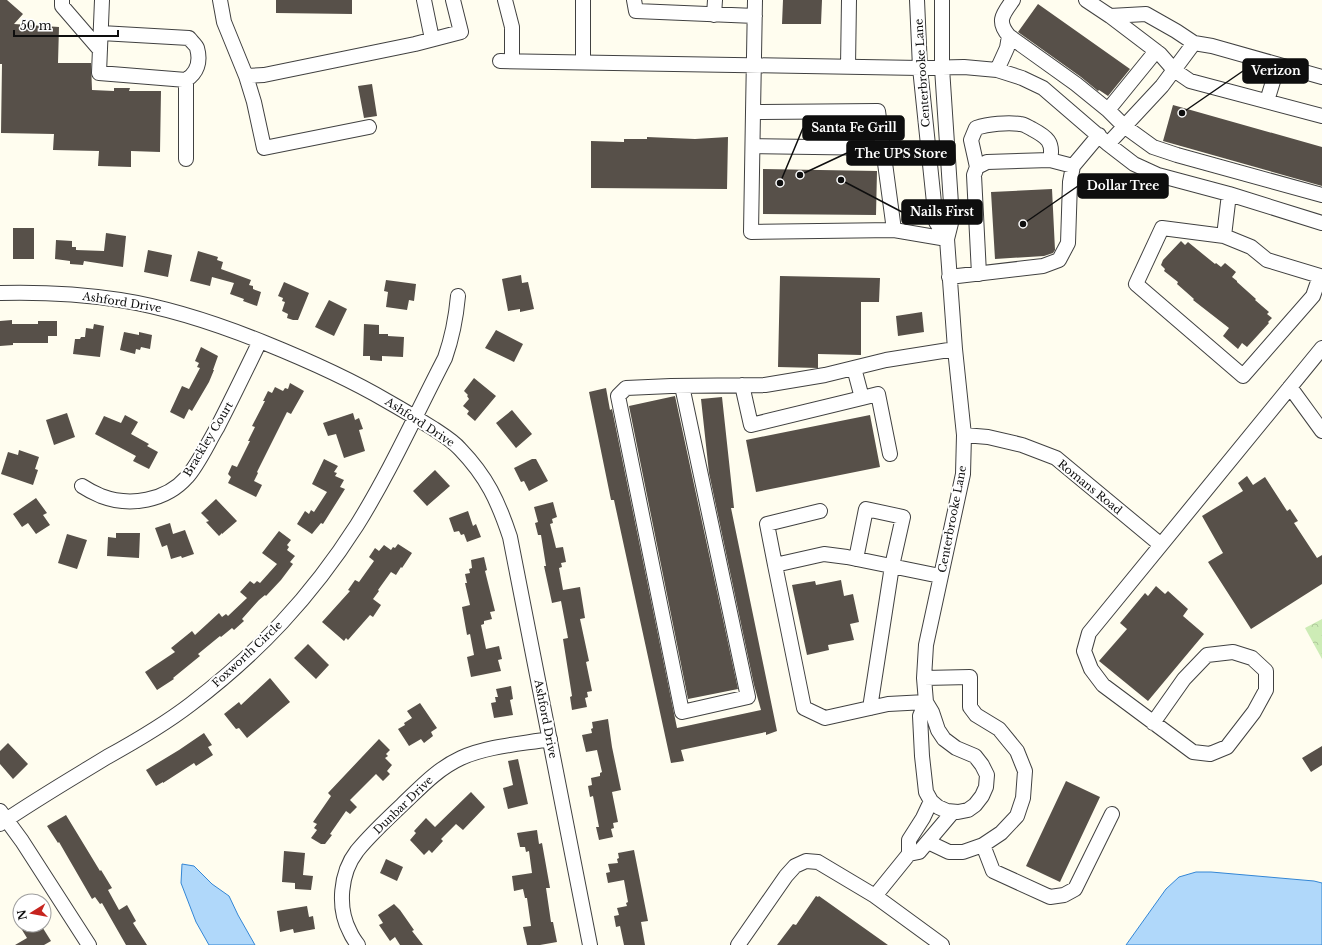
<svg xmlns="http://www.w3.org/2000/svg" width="1322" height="945" viewBox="0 0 1322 945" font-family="'Libre Baskerville',serif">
<defs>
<pattern id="park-crowns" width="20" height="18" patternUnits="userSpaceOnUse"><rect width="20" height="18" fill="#cdecb6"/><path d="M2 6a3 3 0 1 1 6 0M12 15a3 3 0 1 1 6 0" fill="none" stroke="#afc99b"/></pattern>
</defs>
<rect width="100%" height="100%" fill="#fffdef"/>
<path fill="url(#park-crowns)" d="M1322 619V659L1305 628Z"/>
<path fill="#b0d8fa" stroke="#3386d5" d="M182 864 194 866 212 884 229 896 238 915 255 945H209L196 922 181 883Z
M1196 872H1211L1314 881 1322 883V945H1126L1166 889 1179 877Z"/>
<path fill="#575049" d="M0 0H7L23 14 14 24 59 27 58 63H91L92 90 114 91V88H130L129 91H161L160 152 131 151V167L98 166 99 151 53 150 54 134 1 133 2 64H0Z
M276 0H352V14L276 13Z
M783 0H822L821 24H782Z
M1038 4 1130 69 1108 96 1099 90 1098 91 1081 77 1018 32Z
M372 84 377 116 364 118 358 86Z
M1173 105 1322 147V186L1163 141Z
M647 137 695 139 728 137 727 189 591 188V141L624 142V139H647Z
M763 169 877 171 876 215 763 214Z
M1052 189 1055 250 1053 253 1044 256 995 259 991 192Z
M13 228H34V259H13Z
M106 233 126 236 123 267 84 261 83 265 70 264V261L55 259 56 240 72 241V247H76V250L104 251Z
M1181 241 1185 245 1188 242 1215 264 1216 263 1221 267 1225 263 1236 272 1232 277 1237 281V282L1256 299 1255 300 1269 312 1267 314 1272 318 1268 322 1269 323 1247 347 1242 343 1238 349 1223 336 1229 328 1193 300 1194 299 1177 284 1178 282 1164 271 1165 269 1161 265 1163 260Z
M148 250 172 255 168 277 144 272Z
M198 251 218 257 217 260 223 262 221 269 251 280 249 285 253 286V289L261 292 257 306 243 301 244 299 230 294 234 283 212 277 210 286 190 281Z
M521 275 522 283 528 282 534 309 520 312V309L508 311 502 279Z
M780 276 880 278 879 302H861V355L818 354V368L778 367Z
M386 280 416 284 414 301 409 300 407 310 386 307 388 292 384 291Z
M284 282 309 293 298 320H293L287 318 288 314 282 311 285 302 282 301 283 298 278 296Z
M329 300 347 309 334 336 315 327Z
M922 312 924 332 898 336 896 316Z
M12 320V324H38V321H57V336H48V343H13V345L0 346V321Z
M94 324 104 326 100 357 73 354 75 339H80L81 337H85L86 328 93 329Z
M364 324 379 325V334H388V336L404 337 403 357 382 356V361L370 360V356H363Z
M496 330 523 344 514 362 485 348Z
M124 332 139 335V332L152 335 150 349 141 347 140 350 136 349 135 354 120 350Z
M201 347 218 356 213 370H214L209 382 192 411 189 409 184 419 170 412 182 386 189 389 200 368 197 367 199 363 195 361Z
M474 378 496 396 475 421 467 414 469 411 463 406 469 399 467 396 468 395 464 391Z
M290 383 304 391 291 414 287 412 257 472 258 473 254 481 262 485 256 497 228 483 231 477 228 474 232 465 237 467 250 441H248L255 427 252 426 265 401H263L268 391 272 393 275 387 283 391 285 388 288 389Z
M606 388 610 410 612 409 677 728 761 710 754 685 709 473 701 399 722 397 734 508H731L777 731 766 735V732L681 750 684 761 671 763 614 500H611L589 392Z
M675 396 738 689 688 699 629 406Z
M512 410 532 434 516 448 496 423Z
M67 413 75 437 54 445 46 420Z
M353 413 355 420 359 418 363 429 359 430 365 451 344 458 336 434 328 436 323 423Z
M125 415 138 422 131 434 149 444 147 446 158 452 149 469 133 461 136 456 95 434 104 416 121 423Z
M870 415 880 467 756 492 746 440Z
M19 450 39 457 35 469 38 470 33 485 1 474 8 452 18 455Z
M324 459 338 466 334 472 337 473 335 476 344 480 340 487 345 489 323 524 321 523 312 534 297 524 305 511 309 514 311 510 314 512 327 492 312 484Z
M532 459H536L548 481 529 491 524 481 521 482 514 468Z
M435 470 450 486 427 506 413 491Z
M1247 476 1253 485 1265 477 1287 511 1290 509 1298 521 1294 523 1317 558 1322 555V584L1251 629 1208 562 1223 553 1202 516 1243 491 1238 483Z
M36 498 47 513 43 515 50 525 36 534 28 523 22 527 13 514Z
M216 499 237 521 222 534V533L219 536 206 522 209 521 201 513Z
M553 502 557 517 552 519 553 523 550 524 556 548 563 547 566 562 561 563 562 567 559 568 563 590 580 587 585 618 580 619 589 661 586 662 592 691 587 692 588 697 585 698 587 707 572 710 570 697 572 696 563 639 568 638 561 601 552 603 544 566H546L541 535H538L535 523 538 522 534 507Z
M468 511 473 526 476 524 481 537 467 542 464 534 461 535 459 531 454 532 449 518Z
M170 523 173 534 185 530 194 554 182 558 181 556 171 559 167 545 162 547 155 528Z
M279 531 291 540 287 545 289 547 287 550 295 556 290 562 293 564 281 580 266 596 265 595 259 600 242 619 244 621 234 630 232 628 221 637 220 636 198 654 200 656 173 678 174 679 157 690 145 672 175 652 171 648 192 631 195 635 219 613 222 617 226 614 228 616 247 598 240 592 250 581 254 584 257 581 260 583 277 564 262 553Z
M116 533H140L139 558 107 556 108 537 116 538Z
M67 534 87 540 77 569 58 563Z
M398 544 412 553 402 568 401 567 396 575 391 572 378 590 379 591 373 599 381 605 373 617 370 615 348 640 346 638 344 641 322 622 350 591 348 590 355 580 359 582 374 561 369 557 375 548 379 551 384 545 391 550 393 547 395 548Z
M484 557 487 570 485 571 495 611 490 612 492 619 484 621V624L481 625 486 649 499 646 502 659 498 660 501 671 471 677 467 657 474 655 470 634 467 635 462 607 470 605 465 583H467L465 574 470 573 469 569 472 568 471 560Z
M841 580 844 596 853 594 859 622 850 624 854 640 828 645 829 650 807 655 792 585 815 581 816 585Z
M1156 586 1165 594 1168 591 1188 609 1183 616 1204 634 1148 701 1099 661 1127 629 1120 623 1145 593 1148 596Z
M308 644 329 665 316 679 294 658Z
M270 678 290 702 247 738 239 728 236 729 224 714 239 702 241 705Z
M511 686 513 699 510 700 513 715 494 718 491 703 496 702 495 697H498L496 689Z
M420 703 437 728 431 732 433 736 424 743 421 739 409 746 398 729 405 725 404 723 412 718 407 711Z
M608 719 612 747 621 790 612 792 618 822 613 823 614 828 611 829 613 837 599 840 596 827H599L593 796 590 797 588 786 592 785 591 778 600 776V773L602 772 597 750 586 752 582 735 592 733 591 729 593 728 592 722Z
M204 733 212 745 208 747 213 755 196 766 194 763 163 783V782L156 786 146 770 179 750Z
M379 739 390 750 386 754 388 756 385 758 392 765 387 771 390 774 383 781 376 774 350 800 357 807 350 814 346 811 330 834 332 835 325 844H321L311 838 317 830 314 828 317 824 313 822 331 796 328 793Z
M8 743 28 764 13 779 0 764V751Z
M1322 746V765L1311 772 1302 758Z
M518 759 528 804 508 809 503 788 513 785 508 761Z
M1066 781 1100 797 1060 882 1026 866Z
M471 792 485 807 463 830 456 824 441 839 443 841 432 853 429 850 424 855 410 840 416 833 414 831 426 818 435 827Z
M66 815 100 871 101 870 112 888 108 890 119 910 127 905 136 921 133 923 147 945H126L102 903 100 904 95 897 92 899 59 842 58 843 47 826Z
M537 830 539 844 542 843 550 888H546L551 922H553L557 942 540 945H527L523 927 531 926 527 898H525L523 889 514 891 512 876 532 873 529 851 526 852 525 847H520L517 833Z
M634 850 648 921 641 922 645 945H624L620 926 616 927 614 916 619 915 617 908 627 906 626 903 628 902 624 880 608 883 606 873 610 872 608 864 618 863 617 859 619 858 618 853Z
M284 851 305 853 303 875 313 876 311 890 295 889V883L282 882Z
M386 859 403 867 397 881 380 873Z
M816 896 818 897 819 896 888 945H777L793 924 796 925Z
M394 904 400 910 414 930 412 931 423 945H400L395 937 390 941 379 925 383 923 378 915Z
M307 906 309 917 313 916 315 929 294 933 293 929 280 932 277 911Z
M19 925H41L51 941 44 945H15L27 938Z"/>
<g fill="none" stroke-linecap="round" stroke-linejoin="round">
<g stroke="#414141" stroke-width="16">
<path id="minor" d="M62 0V6L100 50
M220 0 224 22 246 76 254 102 264 148 369 127
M424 0 432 39
M505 0 512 27V61
M634 0 636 11 755 16
M755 0 753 112 878 111 894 230 947 239
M917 0 920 68 936 222 947 239
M1013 0C1003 14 996 21 1009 36L1076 84 1108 110 1124 126 1153 147 1177 155 1322 195
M1086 0 1110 16 1146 14 1176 31 1194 43 1212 46 1322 77
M714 15 715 0
M1110 16 1160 54 1174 70 1190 81 1322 116
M101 33 189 38C191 41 196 45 197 48 201 62 197 73 186 80L99 73 102 0
M500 61 920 68 964 67 997 70 1022 78 1043 88 1108 144 1134 164 1158 175 1229 194 1322 223
M583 62V0
M848 66 849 0
M997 70 1007 48 1009 36
M246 76 264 75 415 44 461 32 453 0
M186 80V159
M1267 101 1278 65
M1108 110 1156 51
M753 112 751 232 894 230
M1108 144 1162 86 1194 43
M753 146 883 148
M977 167 971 140 976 128C988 124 1008 122 1020 124 1024 124 1028 127 1032 129 1047 137 1054 142 1050 160
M1224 236 1162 228 1136 284 1243 376 1313 296 1320 276 1267 260 1251 247 1224 236 1229 194
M979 274 974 175 977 167 987 162 1050 160 1073 166
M949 277 1043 266 1059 260 1068 243 1070 182 1073 166 1099 135
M0 293C40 292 81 294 120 300 171 308 218 324 265 343 307 360 348 378 387 401 403 410 418 419 434 429 443 435 453 441 460 449 487 477 498 501 510 537L590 945
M742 385 751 425 862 398 854 368
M682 386 748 697 682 712 618 396 626 388 671 386 765 385 825 375 886 360 955 349
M1290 387 1322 431
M862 398 878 394 890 454
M964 435 988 437 1022 445 1056 458 1161 545
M82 486C88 490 94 493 101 496 130 507 166 501 187 477 198 465 208 443 217 428 232 399 246 370 260 341
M856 559 866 509 903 517 892 566 870 708
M775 565 767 524 820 511
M924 678 970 677V707L976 715 999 729 1017 751 1025 771 1023 798 1017 816 1001 833 983 845 963 852H949L928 842
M926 702 932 712 938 730 944 739 956 748 975 756 982 765 987 775 986 787 982 796 975 805 968 810 958 812 947 811 938 807 931 801 926 792 922 756 920 716 926 702 924 678 926 645 963 474 964 435 955 349 947 239 952 219 942 68V0
M926 702 888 704 825 718 804 708 775 565 824 554 847 557 940 576
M1153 723 1184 679 1207 655 1233 652 1252 658 1266 671V690L1254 712 1227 747 1210 754 1193 752 1103 685 1091 669 1084 651 1089 633 1322 348
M931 801 923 818 909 840V854L919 852 952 813
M0 811 22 841 89 945
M0 824C35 800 71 779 107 757 136 741 165 724 191 704 258 653 311 597 357 525 390 472 416 414 445 358 452 338 456 318 458 296
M983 845 993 871 1050 897 1064 895 1075 889 1112 814
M875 896 909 854
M358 945C355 941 352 937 350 932 337 908 340 873 357 851 370 835 386 820 402 805 420 788 437 769 461 758 487 746 521 744 550 739
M738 945 786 876 795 866 806 861 818 862 875 896 942 945"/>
</g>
<use href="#minor" stroke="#fff" stroke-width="14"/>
</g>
<g text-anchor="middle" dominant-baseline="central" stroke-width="4" stroke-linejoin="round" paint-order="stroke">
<g font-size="11" fill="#0e0e0e" stroke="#fff">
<text transform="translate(922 73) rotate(-94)">Centerbrooke Lane</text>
<text transform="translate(122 302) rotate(9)">Ashford Drive</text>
<text transform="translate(420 422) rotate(33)">Ashford Drive</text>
<text transform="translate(208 439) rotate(-59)">Brackley Court</text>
<text transform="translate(1090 487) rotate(39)">Romans Road</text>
<text transform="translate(952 519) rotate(-79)">Centerbrooke Lane</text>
<text transform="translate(247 654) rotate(-43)">Foxworth Circle</text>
<text transform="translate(546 719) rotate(79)">Ashford Drive</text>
<text transform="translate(403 805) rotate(-44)">Dunbar Drive</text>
</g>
</g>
<path fill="none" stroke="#0e0e0e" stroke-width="1.5" d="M1182 113L1243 71M780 183L803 128M800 175L847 153M1023 224L1078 186M841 180L902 212"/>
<g fill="#0e0e0e" stroke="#fff" stroke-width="1.5">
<circle cx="1182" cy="113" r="4"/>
<circle cx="780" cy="183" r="4"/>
<circle cx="800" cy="175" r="4"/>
<circle cx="1023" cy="224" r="4"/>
<circle cx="841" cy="180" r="4"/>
</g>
<g fill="#0e0e0e" stroke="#0e0e0e" stroke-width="1.5">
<rect x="1243" y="59" width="65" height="24" rx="4"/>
<rect x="803" y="116" width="101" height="24" rx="4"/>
<rect x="847" y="141" width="108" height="24" rx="4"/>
<rect x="1078" y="174" width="90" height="24" rx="4"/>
<rect x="902" y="200" width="80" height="24" rx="4"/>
</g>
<g font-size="12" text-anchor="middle" font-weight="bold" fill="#fff">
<text x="1276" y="75">Verizon</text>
<text x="854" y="132">Santa Fe Grill</text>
<text x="901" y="158">The UPS Store</text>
<text x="1123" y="190">Dollar Tree</text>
<text x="942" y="216">Nails First</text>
</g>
<g transform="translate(32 913) rotate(259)"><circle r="19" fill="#ffffff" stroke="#9f9f9f"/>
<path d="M0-3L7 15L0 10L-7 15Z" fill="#c6241e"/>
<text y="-6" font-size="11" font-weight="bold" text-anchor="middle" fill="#0e0e0e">N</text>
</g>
<path d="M14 30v6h104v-6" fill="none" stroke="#0e0e0e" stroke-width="2"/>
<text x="20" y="30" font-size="12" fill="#0e0e0e" stroke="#ffffff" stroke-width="3" paint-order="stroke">50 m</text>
</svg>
